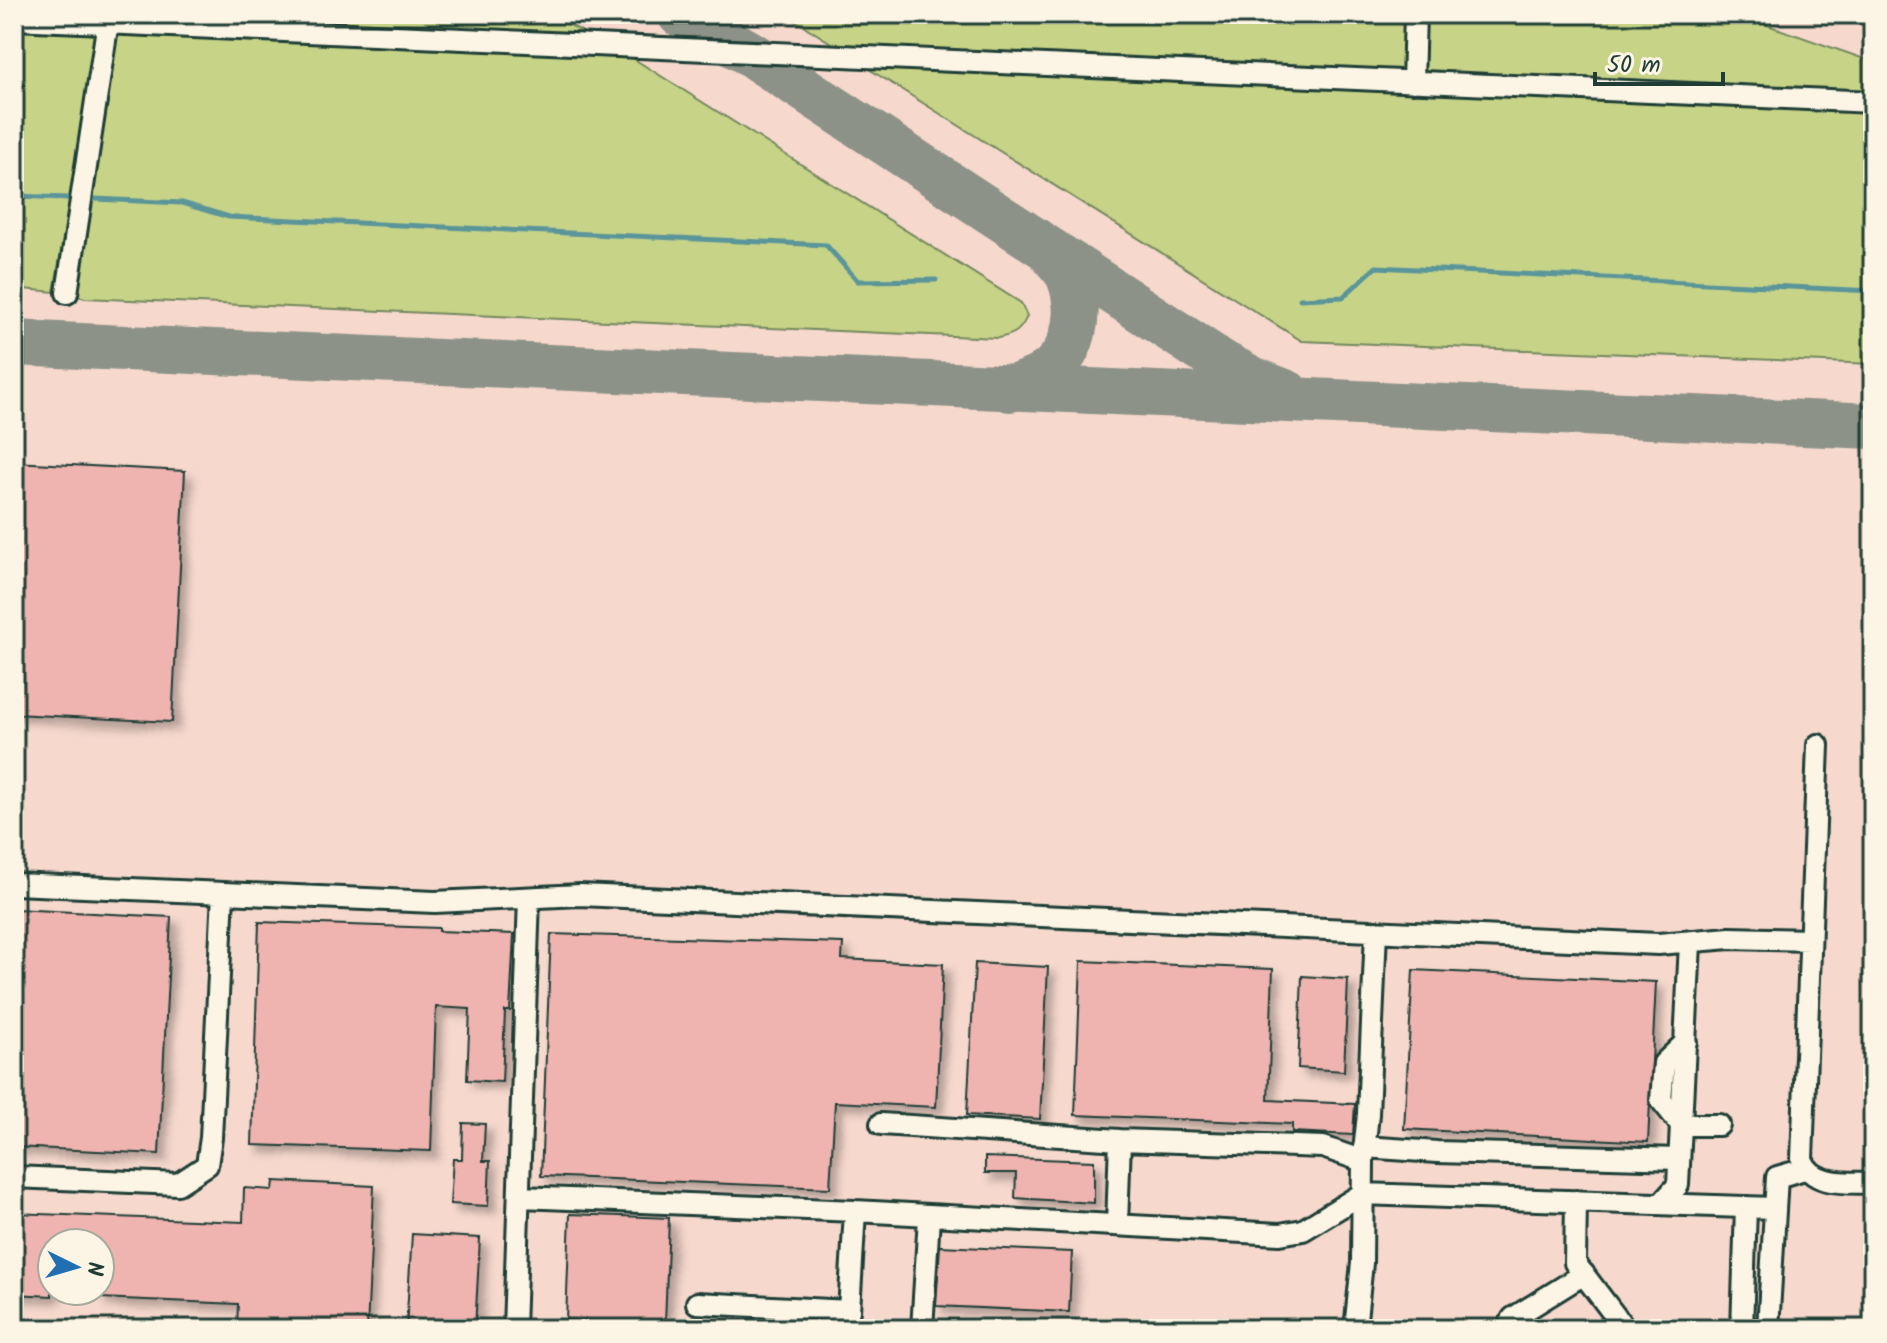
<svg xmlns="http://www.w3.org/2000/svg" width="1887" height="1343" viewBox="0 0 1887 1343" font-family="Kalam,sans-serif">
<defs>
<filter id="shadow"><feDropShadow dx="7" dy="7" stdDeviation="4" flood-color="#0004"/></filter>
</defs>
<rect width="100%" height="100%" fill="#f9e8da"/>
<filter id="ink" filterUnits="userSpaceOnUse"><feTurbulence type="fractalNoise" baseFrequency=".0125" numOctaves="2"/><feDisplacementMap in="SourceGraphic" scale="16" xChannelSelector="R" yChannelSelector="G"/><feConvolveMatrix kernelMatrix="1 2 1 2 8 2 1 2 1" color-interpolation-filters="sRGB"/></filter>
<g filter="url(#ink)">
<path fill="#f6d8cd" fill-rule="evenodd" d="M14 14H1873V1329H14ZM52 1243H100V1291H52Z"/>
<path fill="#c7d387" stroke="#73885e" stroke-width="2" d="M124 14H550L601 42Z
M785 14H1408V73L844 51Z
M1420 14H1736L1873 62V96L1423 74Z
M14 29 98 34 54 292 14 288Z
M116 29 626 54 1021 303 1027 316C1021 331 1014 335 998 338L85 298 75 295Z
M864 66 1873 108V364L1302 341Z"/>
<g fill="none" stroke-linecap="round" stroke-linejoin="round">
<path stroke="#5a9599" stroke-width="5" d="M14 196 67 198
M95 199 182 203 229 217 826 245 858 281 936 280
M1300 299 1343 297 1376 267 1873 291"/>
<path stroke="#8c9287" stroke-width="46" d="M680 14 749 53 1222 363 1254 380 1287 393
M14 343 1873 426
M1010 389C1020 385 1030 382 1040 377 1075 358 1083 312 1069 277 1065 268 1056 260 1050 252"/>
</g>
<path fill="#efb3b0" stroke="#1f3d34" stroke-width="2" filter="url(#shadow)" d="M14 462 185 471 172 722 14 714Z
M14 909 171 917 159 1154 14 1147Z
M259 922 439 928V931L514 934 510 1011H505L502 1082 467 1080 470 1009 436 1007 431 1151 252 1145Z
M551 934 843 943 842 959 943 964 936 1107 835 1102 830 1188 541 1176Z
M1081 961 1273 969 1268 1100 1355 1104 1353 1135 1292 1132V1124L1075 1115Z
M975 963 1048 967 1040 1119 967 1115Z
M1413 970 1656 982 1648 1142 1404 1129Z
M1302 976 1348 979 1344 1071 1298 1068Z
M463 1123 485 1124 483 1161H490L488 1206 450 1204 453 1159H462Z
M985 1157 1094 1161V1203L1015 1198 1016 1173H985Z
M274 1181 374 1186 367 1329 237 1327 238 1304 100 1298V1243H52V1296L14 1294V1213L243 1222 244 1188 273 1190Z
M570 1214 669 1218 665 1324 566 1320Z
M412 1234 480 1238 475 1329H406Z
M940 1246 1072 1252 1069 1312 936 1306Z"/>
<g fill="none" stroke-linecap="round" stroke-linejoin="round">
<g stroke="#1f3d34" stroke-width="26">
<path id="minor" d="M14 19 1873 102
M1413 82 1415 14
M67 293 109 14
M1818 745 1802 1159C1812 1187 1848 1182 1873 1183
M14 884 435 902 580 895 1658 944 1730 938 1810 940
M1686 1042 1664 1063 1661 1100 1681 1125H1719
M881 1124 1120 1140 1323 1147 1363 1161
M1364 1147 1437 1152 1679 1159
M14 1177 178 1184 207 1165 211 1138 223 893
M521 1197 855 1211 1280 1234 1303 1230 1362 1194 1774 1208
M1576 1201 1575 1263 1625 1329
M1662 1203 1678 1185 1690 943
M1117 1225 1120 1140
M697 1303 849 1311 855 1211
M514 1329 529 898
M922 1329 929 1217
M1355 1329 1362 1263 1363 1161 1368 1114 1376 931
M1507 1329 1513 1318 1584 1274
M1742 1329 1746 1207
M1768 1329 1777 1177 1805 1169"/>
</g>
<use href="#minor" stroke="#fcf5e5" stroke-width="20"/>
</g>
</g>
<rect width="1887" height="1343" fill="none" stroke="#fcf5e5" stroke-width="48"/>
<rect x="24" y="24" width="1839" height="1295" fill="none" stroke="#1f3d34" stroke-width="3" filter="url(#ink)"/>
<g transform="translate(76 1267) rotate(95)"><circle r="38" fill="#fcf5e5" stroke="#a4ab9e" stroke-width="2"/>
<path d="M0-6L14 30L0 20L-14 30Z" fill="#1f6fb2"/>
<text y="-12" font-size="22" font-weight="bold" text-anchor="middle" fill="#1f3d34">N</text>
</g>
<path d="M1595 72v12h128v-12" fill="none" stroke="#1f3d34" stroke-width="4"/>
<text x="1607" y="72" font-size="24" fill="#1f3d34" stroke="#fcf5e5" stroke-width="6" paint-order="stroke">50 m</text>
</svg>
